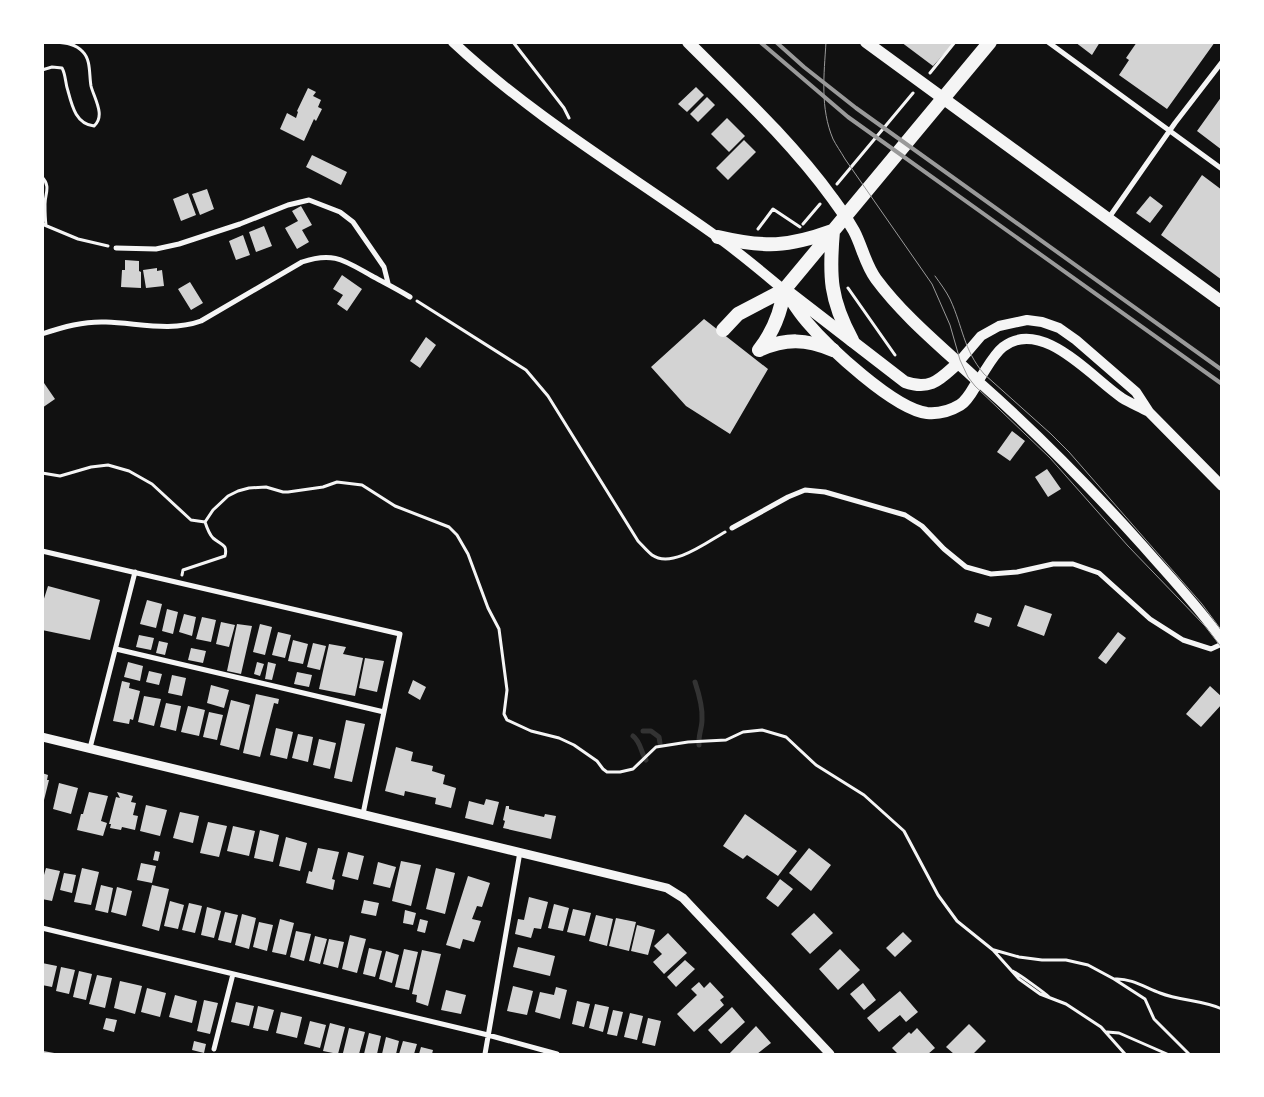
<svg xmlns="http://www.w3.org/2000/svg" width="1264" height="1097" viewBox="0 0 1264 1097" font-family="'Nunito Sans',sans-serif">
<rect width="100%" height="100%" fill="#111"/>
<g fill="none" stroke-linecap="round" stroke-linejoin="round">
<path stroke="#333" stroke-width="5" d="M695 682C699 694 703 707 702 720 702 728 698 736 699 745
M643 731H651L659 737 660 743
M633 736C641 742 641 753 646 760"/>
</g>
<path fill="#d3d3d3" d="M901 42H952L954 43 933 66Z
M1075 42H1100L1092 55Z
M1137 42H1215L1167 109 1119 75 1129 60 1126 58Z
M696 87 704 95 687 112 678 104Z
M308 88 316 92 313 96 321 100 318 107 322 109 316 121 314 119 304 141 280 129 287 113 296 118 298 112 297 111Z
M1222 96V150L1197 131Z
M707 97 715 105 698 122 690 114Z
M727 118 745 136 729 152 711 134Z
M744 140 756 152 728 180 716 168Z
M312 155 347 172 341 185 306 167Z
M1202 175 1222 190V280L1161 235Z
M207 189 214 209 200 215 192 194Z
M188 193 196 215 181 221 173 199Z
M1150 196 1163 206 1150 223 1136 213Z
M301 206 312 225 302 230 309 242 297 249 285 228 298 221 292 211Z
M264 226 272 246 256 252 249 232Z
M243 235 250 255 236 260 229 241Z
M125 260 139 261V271L141 272V288L121 287 122 270H125Z
M157 268V271L162 270 164 286 146 288 143 270Z
M342 275 362 289 347 311 337 304 343 295 333 289Z
M190 282 203 303 191 310 178 289Z
M704 319 768 369 730 434 686 406 651 367Z
M426 337 436 345 420 368 410 361Z
M44 383 55 399 42 408V384Z
M1012 431 1025 441 1010 461 997 452Z
M1047 469 1061 489 1048 497 1035 477Z
M48 586 100 600 90 640 42 630V605Z
M147 600 162 604 156 628 140 624Z
M1025 605 1052 614 1044 636 1017 626Z
M167 609 178 612 173 634 162 631Z
M977 613 992 618 989 627 974 622Z
M184 614 196 617 192 636 179 632Z
M202 617 216 620 211 642 196 639Z
M221 622 235 625 229 647 216 644Z
M237 624 252 626 241 674 227 671Z
M260 624 272 627 265 655 253 652Z
M278 632 291 635 285 658 272 655Z
M1118 632 1126 638 1106 664 1098 658Z
M139 635 154 638 151 650 136 647Z
M293 640 308 644 303 664 288 661Z
M159 641 168 643 165 655 156 653Z
M313 643 326 646 320 670 307 667Z
M329 644 346 647 343 654 363 658 355 696 319 689Z
M191 648 206 651 203 663 188 660Z
M365 658 384 661 377 692 359 688Z
M128 662 143 666 140 681 124 677Z
M257 662 264 664 260 676 254 674Z
M268 662 276 664 272 680 265 679Z
M149 671 162 674 159 685 146 682Z
M297 672 312 675 309 687 294 684Z
M172 675 186 678 182 696 168 693Z
M413 680 426 687 420 700 408 693Z
M122 681 130 683 129 688 140 691 133 720 130 719 129 724 113 721Z
M211 685 229 690 224 708 207 703Z
M1210 686 1222 697V704L1201 727 1186 714Z
M256 694 279 699 278 704 274 703 260 757 243 753Z
M144 696 161 699 154 726 138 722Z
M231 700 250 705 239 750 220 745Z
M166 703 181 706 176 731 160 727Z
M188 706 205 710 199 736 181 732Z
M209 712 223 715 217 740 203 737Z
M346 720 365 724 352 782 334 778Z
M276 728 293 732 287 759 270 755Z
M298 734 313 737 308 762 292 758Z
M319 739 336 743 330 769 313 765Z
M396 747 413 752 411 761 433 766 432 771 445 775 443 784 456 788 451 808 435 804 436 798 405 791 404 796 385 791Z
M42 773 48 775 47 780H49L43 804Z
M59 783 78 788 71 814 53 809Z
M89 792 108 796 101 821 107 823 103 836 77 830 81 814H83Z
M117 792 133 796 131 802 136 803 133 815 138 816 135 830 122 827 121 830 110 828 111 824H109L116 797 120 798Z
M486 799 499 802 493 825 465 818 469 801 484 805Z
M146 805 167 810 160 836 140 831Z
M506 806H509V809L544 817 545 814 556 816 551 839 503 828 505 821 503 820Z
M180 812 199 816 193 843 173 838Z
M745 814 797 851 778 876 747 855 743 859 723 846Z
M208 822 227 826 219 857 200 853Z
M233 826 255 831 249 856 227 851Z
M260 830 279 835 273 862 254 858Z
M286 837 307 843 300 871 279 866Z
M318 848 339 852 332 879 335 880 333 890 306 883 309 871 312 872Z
M809 848 831 865 811 891 789 873Z
M155 851 160 852 158 861 153 860Z
M348 852 364 856 358 880 342 876Z
M401 861 421 865 411 906 392 901Z
M378 862 396 867 390 888 373 884Z
M141 863 156 866 152 883 137 880Z
M46 868 60 871 52 901 42 899V882Z
M82 868 99 872 91 905 74 902Z
M436 868 455 873 445 914 426 909Z
M64 873 76 875 72 893 60 890Z
M468 876 490 883 482 907 477 906 472 919 481 921 474 942 463 939 460 949 446 945Z
M780 879 793 889 778 907 766 898Z
M101 885 113 888 108 913 95 910Z
M152 885 169 889 159 931 142 926Z
M117 887 132 891 126 916 111 912Z
M529 897 548 902 541 929 534 928 531 938 515 934 518 919 524 920Z
M364 900 379 903 376 916 361 913Z
M170 901 184 905 178 929 164 926Z
M189 903 202 906 195 933 182 930Z
M554 904 569 908 563 931 548 928Z
M207 907 221 911 214 938 201 935Z
M573 909 591 913 585 936 567 932Z
M405 910 416 913 413 925 403 923Z
M225 912 238 915 231 943 218 940Z
M814 913 833 933 810 954 791 934Z
M242 914 256 918 249 949 235 945Z
M596 915 613 919 607 946 589 941Z
M616 918 636 922 629 951 609 946Z
M280 919 294 923 286 955 272 952Z
M420 919 428 921 425 933 417 931Z
M259 922 273 925 267 951 253 947Z
M637 925 655 930 648 955 631 951Z
M296 931 311 934 304 961 290 957Z
M903 932 912 941 895 957 886 948Z
M668 933 687 953 664 974 653 962 662 954 654 946Z
M350 935 366 939 357 973 342 969Z
M315 936 327 939 320 964 309 961Z
M329 939 344 942 338 968 323 964Z
M518 947 555 956 550 976 513 967Z
M369 948 382 951 375 977 363 974Z
M404 949 418 952 409 990 395 987Z
M840 949 860 970 838 990 819 969Z
M422 950 441 954 428 1006 416 1002 417 995 412 994Z
M386 951 399 955 392 983 379 979Z
M685 960 695 969 676 987 667 977Z
M42 963 57 966 52 987 42 985Z
M61 967 75 970 69 994 56 991Z
M79 971 92 974 86 1000 73 997Z
M97 975 112 978 105 1008 89 1004Z
M120 981 142 986 135 1014 114 1008Z
M699 982 704 988 710 982 724 997 720 1000 724 1005 694 1032 677 1014 697 995 691 989Z
M863 983 876 1000 864 1010 850 994Z
M513 986 533 991 527 1015 507 1011Z
M556 987 567 990 560 1019 535 1012 540 992 554 995Z
M147 988 166 993 160 1017 141 1012Z
M446 990 466 995 461 1014 441 1010Z
M900 991 918 1012 906 1022 900 1015 879 1032 867 1018Z
M175 995 197 1001 192 1023 169 1017Z
M204 1000 218 1003 210 1034 197 1031Z
M577 1001 590 1004 584 1027 572 1024Z
M236 1002 254 1006 249 1026 231 1022Z
M595 1004 609 1007 603 1032 589 1028Z
M258 1006 274 1010 268 1031 253 1028Z
M732 1007 745 1022 721 1044 708 1030Z
M613 1010 623 1012 617 1036 607 1034Z
M281 1012 302 1017 297 1038 276 1033Z
M630 1013 643 1016 637 1040 624 1037Z
M106 1018 117 1020 114 1032 103 1029Z
M648 1018 661 1021 655 1046 642 1043Z
M310 1021 326 1025 320 1048 304 1044Z
M330 1023 345 1027 338 1054 323 1051Z
M969 1024 986 1041 973 1054H954L946 1047Z
M756 1026 771 1043 757 1054H729Z
M349 1028 365 1032 359 1054 343 1053Z
M917 1028 935 1048 928 1054H898L892 1048 909 1032 911 1034Z
M369 1033 381 1036 377 1054H364Z
M386 1037 399 1041 396 1054H382Z
M194 1041 206 1044 204 1053 192 1050Z
M403 1041 417 1044 414 1054H399Z
M421 1047 433 1050 432 1054H419Z
M43 1051 60 1054H43Z"/>
<g fill="none" stroke-linecap="round" stroke-linejoin="round">
<path stroke="#f5f5f5" stroke-width="3" d="M513 42 564 108 569 118
M42 70 52 67 62 68C66 75 65 83 68 91 72 106 76 124 94 126 106 116 94 98 91 86 89 75 91 60 83 52 74 42 62 43 50 42
M930 73 955 42
M42 177C51 186 45 194 45 204 45 211 45 218 46 225
M837 184 913 93
M42 224 78 239 108 246
M803 224 820 204
M758 229 773 209 800 227
M848 288 895 355
M417 301 526 370 548 396 638 541C642 545 647 551 652 555 672 569 707 542 725 532
M42 473 60 476 91 467 108 465 129 471 152 484 191 520 205 522
M182 575 183 570 225 556C228 544 221 545 213 538 209 534 207 528 205 522L213 510 228 496 238 491 249 488 266 487 283 492H288L323 487 337 482 362 485 395 506 449 527 457 535 468 554 488 608 499 629 507 690 504 714 507 720 531 731 559 738 574 745 597 761 603 769 607 772H620L633 769 656 747 688 742 726 740 743 732 762 730 786 737 816 765 864 795 904 831 938 895 957 921 993 950 1019 979 1040 994 1066 1004 1101 1027 1125 1054
M994 950 1019 957 1042 960H1066L1088 965 1114 979 1145 999 1154 1019 1189 1054
M1012 971C1016 972 1045 993 1049 997
M1115 979C1131 978 1146 988 1160 993 1180 1001 1202 1000 1222 1009
M1107 1032 1119 1033 1167 1054"/>
<path stroke="#f5f5f5" stroke-width="5" d="M1048 42 1222 169
M1108 219 1175 123 1222 62
M116 248 156 249 179 244 240 224 288 205 309 200 340 212 353 222 384 267 388 283
M42 334C63 327 84 321 106 322 138 323 171 332 201 321L302 262C334 251 345 261 372 276 385 283 397 289 410 297
M732 528 788 497 805 490 825 492 905 515 922 526 944 549 966 567 991 574 1017 572 1053 564H1073L1099 573 1150 619 1183 640 1211 649 1222 644
M42 551 400 634 363 814
M116 649 384 712
M90 748 135 572
M42 928 488 1035 557 1054
M214 1049 233 974
M485 1054 520 852"/>
<path stroke="#f5f5f5" stroke-width="9" d="M42 737 667 888 683 898 830 1054"/>
<path stroke="#f5f5f5" stroke-width="10" d="M453 42C533 117 628 173 716 236 740 253 762 272 784 290
M958 363 981 336 999 326 1027 320 1042 322 1059 328 1076 340 1136 392 1149 412 1222 486
M1149 412C1140 407 1130 403 1122 398 1092 378 1042 317 1003 347 993 355 986 370 978 381 1037 433 1091 488 1143 546 1170 577 1198 606 1222 640"/>
<path stroke="#f5f5f5" stroke-width="12" d="M688 42C738 92 791 141 833 199 840 208 848 220 854 231 862 246 865 264 876 279 904 317 944 349 978 381 973 389 968 400 960 405 950 411 938 414 927 413 894 409 828 347 806 321 798 312 791 300 784 290
M866 42 1222 302
M791 294 905 382C931 391 940 379 958 363"/>
<path stroke="#f5f5f5" stroke-width="14" d="M833 231C829 276 830 300 852 340
M718 237C765 248 788 247 832 231
M723 330 738 314 784 290 990 42
M759 350C786 338 806 339 833 350
M759 350C773 332 781 313 784 290"/>
<path stroke="#9a9a9a" stroke-width="1" d="M826 42C824 75 820 108 833 139 836 145 841 152 845 159L932 284 950 325 960 360 968 377 975 386 1050 458 1128 546 1205 626 1222 648
M935 276C940 283 946 291 950 299 963 327 963 349 984 374L1051 434 1069 452 1202 604 1222 631"/>
<path stroke="#9a9a9a" stroke-width="4" d="M760 42 848 117 1222 384
M776 42 804 67 856 108 1222 370"/>
</g>
<rect width="1264" height="1097" fill="none" stroke="#ffffff" stroke-width="88"/>
</svg>
